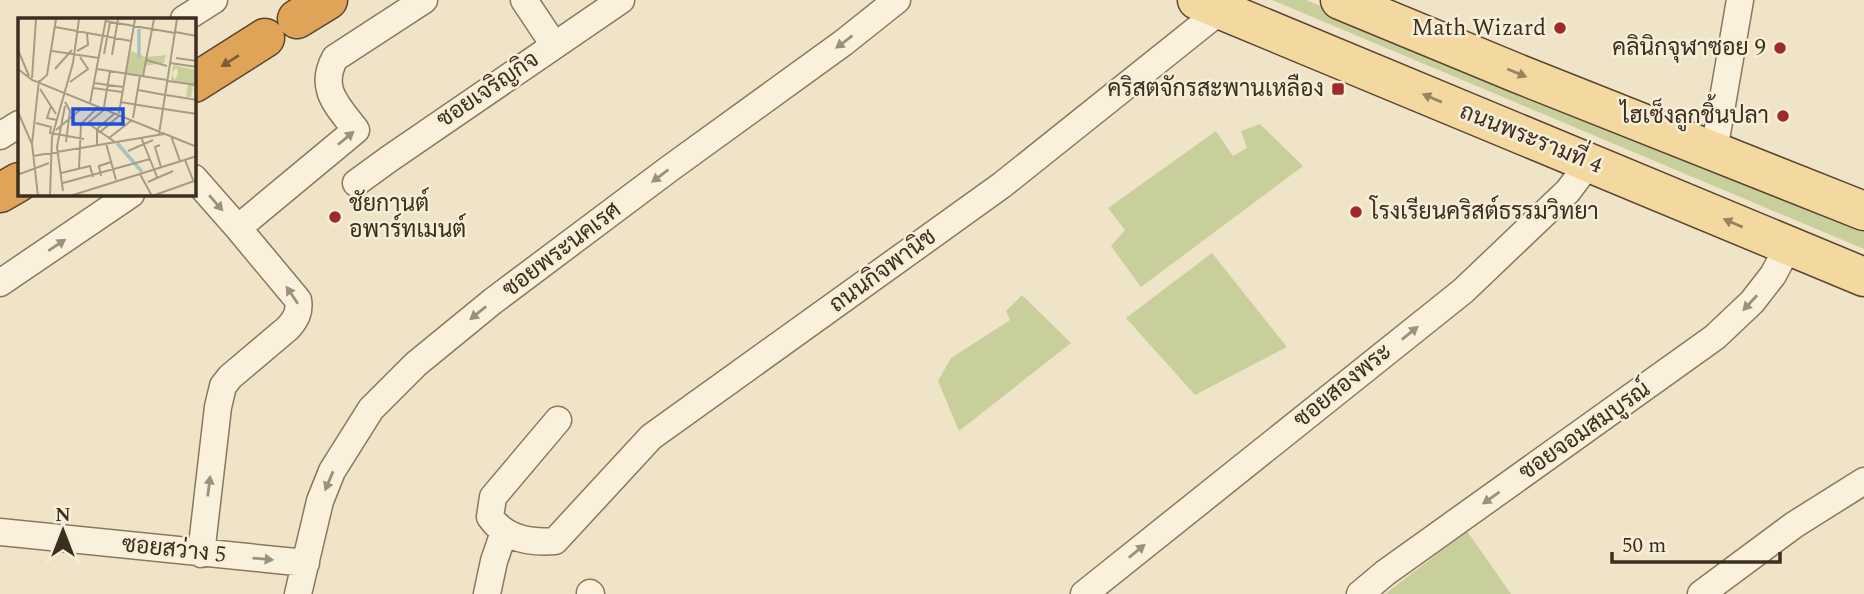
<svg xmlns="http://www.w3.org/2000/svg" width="1864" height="594" viewBox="0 0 1864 594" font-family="Spectral,Sarabun,serif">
<rect width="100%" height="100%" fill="#f0e4c8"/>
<path fill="#c9cf9b" d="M1272 0H1306L1864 231V249Z
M1260 124 1303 166 1141 287 1111 246 1125 230 1108 208 1216 131 1233 156 1247 148 1241 131Z
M1212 253 1287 347 1195 395 1126 318Z
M1022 295 1071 343 959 431 938 381 951 358 1010 320 1006 311Z
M1467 531 1511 594H1385Z"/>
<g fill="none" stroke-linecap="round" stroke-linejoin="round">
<g stroke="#8d765c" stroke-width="29">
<path id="minor" d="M524 0 554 45
M184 19 214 0
M0 136 19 124
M1714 151 1740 0
M194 178 238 228
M356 183 389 159 621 0
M0 283 131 194
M558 420 493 497 490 517C505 539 530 543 555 541L651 437 1002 185 1221 10
M0 532 306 563
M201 554 218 407 223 386 230 377 288 328C296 319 300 312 298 300L238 228 356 130C338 106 318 89 335 58L424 0
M590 593 591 594
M298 594 320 501 332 471 371 409 416 364 493 301 669 169 843 43 897 0
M487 594 494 561 504 532
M1084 594 1463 291 1568 191 1589 163
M1360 594 1385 573 1715 337 1752 302 1773 275 1788 247
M1701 594 1794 525 1864 481"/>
</g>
<g stroke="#5b4430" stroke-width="41">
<path id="primary" d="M1197 0 1864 277
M1340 0 1519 74 1864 211"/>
</g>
<g stroke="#5b4430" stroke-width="41">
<path id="motorway" d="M297 19 328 0
M194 83 265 38
M0 193 19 182"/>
</g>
<use href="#minor" stroke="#faf1dc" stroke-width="26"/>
<use href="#primary" stroke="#f3d9a0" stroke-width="38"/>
<use href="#motorway" stroke="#e0a458" stroke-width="38"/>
</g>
<defs><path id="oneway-solid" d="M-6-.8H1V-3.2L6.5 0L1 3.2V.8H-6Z" transform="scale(1.75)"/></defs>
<g fill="#9c907e">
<use href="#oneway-solid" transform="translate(844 42) rotate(143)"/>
<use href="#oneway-solid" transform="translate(346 138) rotate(-40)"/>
<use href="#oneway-solid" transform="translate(660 176) rotate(143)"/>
<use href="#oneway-solid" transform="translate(216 203) rotate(49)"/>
<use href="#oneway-solid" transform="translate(57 245) rotate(-34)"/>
<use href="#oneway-solid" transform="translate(292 295) rotate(-124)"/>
<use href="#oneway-solid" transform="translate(1750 303) rotate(133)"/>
<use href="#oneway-solid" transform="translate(478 313) rotate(141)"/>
<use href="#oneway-solid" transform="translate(1410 333) rotate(-39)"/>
<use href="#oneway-solid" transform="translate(329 481) rotate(113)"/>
<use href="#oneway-solid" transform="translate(209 486) rotate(-83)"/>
<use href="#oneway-solid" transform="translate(1491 498) rotate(145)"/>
<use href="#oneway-solid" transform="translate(1137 551) rotate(-39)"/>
<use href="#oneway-solid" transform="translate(263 559) rotate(5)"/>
</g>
<use fill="#7e5d36" href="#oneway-solid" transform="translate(230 61) rotate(148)"/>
<g fill="#988460">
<use href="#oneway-solid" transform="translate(1517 73) rotate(22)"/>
<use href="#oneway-solid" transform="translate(1432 98) rotate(-157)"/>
<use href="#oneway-solid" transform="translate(1733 223) rotate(-157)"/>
</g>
<g fill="#9e2a2b" stroke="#f7eed8" stroke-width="2.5">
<circle cx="1560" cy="28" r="7"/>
<circle cx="1780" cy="48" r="7"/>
<rect x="1331" y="82" width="14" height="14" rx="3.5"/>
<circle cx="1783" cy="116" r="7"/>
<circle cx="1356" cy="212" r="7"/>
<circle cx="335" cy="217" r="7"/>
</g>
<g text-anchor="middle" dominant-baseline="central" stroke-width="5" stroke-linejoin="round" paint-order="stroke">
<g font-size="23" fill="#3d2e20" stroke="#f7eed8" text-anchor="end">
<text x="1546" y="28">Math Wizard</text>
<text x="1766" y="48">คลินิกจุฬาซอย 9</text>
<text x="1324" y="89">คริสตจักรสะพานเหลือง</text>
<text x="1769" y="116">ไฮเซ็งลูกชิ้นปลา</text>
<text x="349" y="204" text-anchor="start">ชัยกานต์<tspan x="349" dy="26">อพาร์ทเมนต์</tspan></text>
<text x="1370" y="212" text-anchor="start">โรงเรียนคริสต์ธรรมวิทยา</text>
</g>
<g font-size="23" fill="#3d2e20" stroke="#f7eed8">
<text transform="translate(488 90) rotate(-34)">ซอยเจริญกิจ</text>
<text transform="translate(1531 139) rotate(22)">ถนนพระรามที่ 4</text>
<text transform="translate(562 250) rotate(-37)">ซอยพระนคเรศ</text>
<text transform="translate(883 271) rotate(-36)">ถนนกิจพานิช</text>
<text transform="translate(1343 386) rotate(-39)">ซอยสองพระ</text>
<text transform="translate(1585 431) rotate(-35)">ซอยจอมสมบูรณ์</text>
<text transform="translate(174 550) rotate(6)">ซอยสว่าง 5</text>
</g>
</g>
<g transform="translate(18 18)">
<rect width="178" height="178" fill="#f0e4c8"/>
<path d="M113 33 128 39 148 37 146 45 126 48 124 58 108 55ZM155 47 178 52V67L173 70 178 73 174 72 173 79H168L170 67 153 62 154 56 157 62 160 56 159 50 154 54Z" fill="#c9cf9b"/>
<path fill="none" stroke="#a9c4bc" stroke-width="3.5" d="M121 11V40M99 125 124 154"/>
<path fill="none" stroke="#a89b85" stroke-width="2" d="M87 3 157 15M37 9 113 23M157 14 179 18M0 32 11 58M34 33 81 40M59 33 70 27 69 16M86 36 92 4M94 37 100 1M158 40 179 43M128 42 149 48M152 45 179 49M0 51 14 62 179 129M37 51 54 32M79 51 149 62M125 58 136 1M14 60 18 1M150 63 179 67M21 64 29 57 38 1M52 64 70 51 62 39M76 65 105 69M75 70 104 74M22 71 38 96M120 72 147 77M148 77 179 82M47 84 52 93 48 124M102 84 145 91M72 85 88 1M33 88 29 100 39 102M86 89 92 53M146 91 179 96M0 94 14 126 20 178M101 95 117 1M115 100 122 58M18 105 33 109 32 115 66 121M70 105 87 91M63 106 81 88M71 106 97 124M38 112 62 92M81 115 102 97M141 116 159 1M153 118 162 143M123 119 139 159M91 120 114 102M88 125 98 162M14 126 21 62M79 127V111L97 95M142 127 137 129 143 149M110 133 135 122M15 138 146 116M167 142 175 162M61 150 63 106M0 152 2 156 31 145M43 155 72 148 75 159M122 156 134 178 179 162M83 158 81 148 93 144M130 164 155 153M45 165 132 141M45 173 39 129 47 88M32 178 34 119 55 45 61 1M52 178 179 138"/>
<path fill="#1d4ed8" fill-opacity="0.15" stroke="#1d4ed8" stroke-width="3.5" d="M55 91H105V106H55Z"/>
<rect width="178" height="178" fill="none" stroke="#3d2e20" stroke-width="3.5"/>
</g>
<g transform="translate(63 531)" stroke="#f7eed8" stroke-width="5" paint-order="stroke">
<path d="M0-5L12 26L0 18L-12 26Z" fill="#3d2e20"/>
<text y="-10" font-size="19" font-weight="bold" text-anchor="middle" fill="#3d2e20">N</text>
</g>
<path d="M1612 552v10h168v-10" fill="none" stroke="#3d2e20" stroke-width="3.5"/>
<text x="1622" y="552" font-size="21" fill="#3d2e20" stroke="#f7eed8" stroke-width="5" paint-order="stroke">50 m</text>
</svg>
